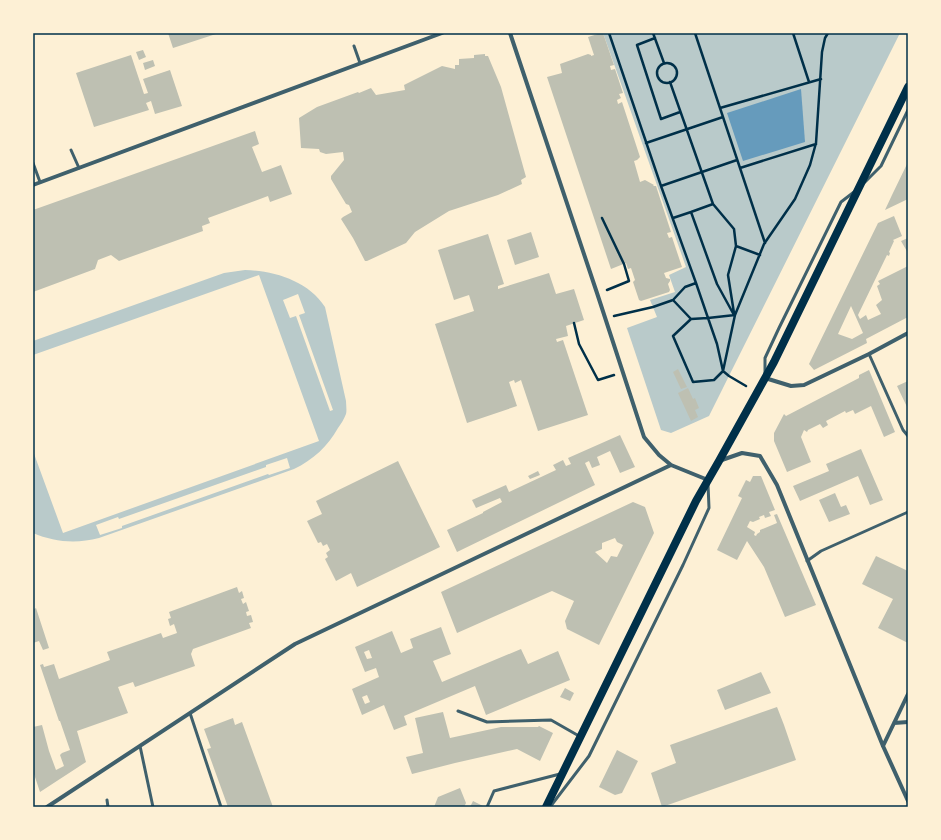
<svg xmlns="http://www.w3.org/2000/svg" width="941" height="840" viewBox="0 0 941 840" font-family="'Golos Text',sans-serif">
<rect width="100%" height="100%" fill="#fdf0d5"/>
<path fill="#b9caca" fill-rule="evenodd" d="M603 33H900L709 416 671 433 661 430 627 328 657 317 650 300 675 292 669 275 686 267Z
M245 270C275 271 308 281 325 307L346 401C346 405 347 410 346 414 344 419 341 424 338 428 328 446 313 460 294 469L99 538C76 544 54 542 33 533V451L63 533 319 441 259 275 33 355V341L224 273ZM298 294 305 313 299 315 333 410 330 411 296 316 290 318 283 300ZM287 458 290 468 269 475 268 474 122 526V528L100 535 96 525 118 517 119 519 266 467V465Z"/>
<path fill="#669bbc" d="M801 89 805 142 743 161 727 113Z"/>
<path fill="#bec0b2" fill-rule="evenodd" d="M168 33H219L173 48Z
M601 33H603L614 65 610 66 611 70 615 69 623 93 619 94 621 98 617 100 618 104 622 102 640 157 637 160 634 161 640 182 645 180 654 185 653 186H656L671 232 667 233 669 238 672 237 682 267 664 273 666 278 670 279V281L668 284 670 290 669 292 641 301 639 300 633 282 635 280 631 268 628 269 626 263 611 269 547 77 562 73 560 64 588 54 591 55V56L594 55 588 37Z
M143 50 146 57 139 60 136 52Z
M485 54V56H488L501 87 526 177 521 180 522 184 498 195 449 211 415 232 406 243 367 261H365L353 238 341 219 343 217 352 212 349 205 346 204 331 179V176L344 160 343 152 326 154 320 152 319 149 301 148 299 118 317 107 358 92 359 93 371 88 376 95 405 90 404 85 442 66 455 69V65H459V59L474 58V55Z
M131 55 144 94 148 93 143 79 170 70 182 106 155 114 151 101 146 103 149 110 94 127 76 73Z
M153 60 155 66 145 70 143 63Z
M255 131 259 144 252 147 262 172 281 165 292 194 270 202 268 196 208 218 210 223 202 226 203 231 119 261 111 255 98 260 95 269 33 292V210Z
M908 162V199L885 210 892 195Z
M894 216 902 236 893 240 894 241 889 252 890 253 889 256 887 255 858 315 860 319 866 315 868 320 881 314 876 305 882 300 877 286 880 284 878 281 908 266V317L866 339 867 343 814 370 809 364 878 223ZM851 306 863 333 852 339 838 334Z
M531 232 539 257 515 265 507 240Z
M488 234 504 284 498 286V289L549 273 556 294 574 289 584 320 566 326 568 336 556 339 557 342 563 340 588 415 538 431 521 380 515 383 514 380 509 382 517 406 467 423 435 324 474 311 469 295 454 300 438 250Z
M908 238V253L901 241Z
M678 369 687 387 681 389 673 372Z
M869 370 895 432 884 437 871 406 855 414 853 410 846 413 845 411 826 421 828 425 823 428 820 424 808 430 807 432 804 430 801 437 811 462 787 472 774 441V433L784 414 786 416 836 390 859 378V375Z
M908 381V409L897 386Z
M688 388 693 399 695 398 699 408 695 410 698 417 691 421 678 393Z
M620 435 635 467 620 473 610 451 597 457 600 465 592 468 589 461 585 463 595 485 457 552 447 530 483 513V512L502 502 500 498 476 508 472 500 506 485 509 492 556 470 553 465 563 460 566 466 571 464 568 458Z
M861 449 883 500 870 505 858 476 800 501 793 486 829 471 826 464Z
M398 461 440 547 357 587 351 573 336 581 325 559 328 557 326 553 330 550 327 544 323 546 321 542 318 543 307 521 322 514 316 501Z
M538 471 540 475 530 479 528 476Z
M753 476H761L775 510 769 512 771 516 765 518 764 515 759 517 760 519 753 522 750 521 747 527 755 532 754 535 756 536 757 534 760 532V530L777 523 774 515 777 514 816 605 785 617 764 567 747 541 737 560 717 550 742 498 738 496 746 480 750 482Z
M835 493 841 507 846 505 850 514 829 522 819 500Z
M633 502 645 507 654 533 599 645 567 629 565 621 574 601 552 591 457 633 441 592ZM615 538 617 542 623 545 617 557 611 556 607 563 595 552 602 549V543Z
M876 556 908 571V643L878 628 893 599 862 584Z
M237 587 239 593 242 591 244 598 241 599 243 604 246 602 249 611 246 612 247 616 251 615 253 622 249 623 251 628 193 649 191 654 195 666 135 687 133 682 118 687 128 713 77 731 86 762 40 792 33 771V727L42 725 49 751 56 770 64 766 60 755 62 753 70 750 60 721H59L40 665 43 664 44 667 54 664 59 679 110 660 107 652 161 633 163 638 177 633 174 624 170 626 168 619 171 618 169 612Z
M36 608 49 648 43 650 39 641 33 643V610Z
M441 627 451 654 433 661 442 682 521 649 528 664 558 651 570 680 486 715 475 686 404 716 407 725 394 730 384 705 362 715 352 689 379 677 376 668 365 672 355 647 392 631 401 653 413 648 410 639ZM369 650 372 658 367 659 364 652ZM367 695 370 702 365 704 362 697Z
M761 672 771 693 725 710 717 690Z
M565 688 574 693 570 701 560 697Z
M777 707 784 725 796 760 662 807 651 773 676 763 670 745Z
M443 712 450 738 501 727H538L539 726 553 733 540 761 517 749 455 763 412 774 406 757 423 753 415 718Z
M233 718 235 725 242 722 273 807H228L207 749 211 748 204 729Z
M617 750 638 761 622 793 615 795 599 787Z
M460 788 466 803 464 807H434L438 797Z
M473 801 485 807H470Z"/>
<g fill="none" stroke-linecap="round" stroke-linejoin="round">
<path stroke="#003049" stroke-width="2.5" d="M609 33 661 186 696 283 685 287 673 300 653 307 614 316
M653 33 664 63
M695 33 765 243
M793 33 809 82
M655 38 637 45 661 119 680 112
M657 73a10 10 0 1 1 20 0a10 10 0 1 1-20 0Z
M670 82 713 204 691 212 717 284 734 315
M720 108 821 79
M646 143 723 117
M740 168 816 144
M661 186 737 160
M713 204 734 229 736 246 760 255
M602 218 624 264 629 281 607 290
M673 218 691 212
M696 283 708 318 735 315
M673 300 691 319
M734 313 728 275 736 246
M708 318 717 344 723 371 714 380 693 382 673 336 691 319Z
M574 323 579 344 598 380 614 375
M746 386 729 376 723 371 735 315 764 244 795 199 810 165 816 143 822 52 825 38 828 33"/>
<path stroke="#3f606c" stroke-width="3" d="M354 46 360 63
M71 150 79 168
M33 163 40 182
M865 182 881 166 908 110
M869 354 903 430 908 436
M765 375V358L779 328 841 202 854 192
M807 561 821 551 908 512
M458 711 487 722 551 720 579 736
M190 713 221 807
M140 746 153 807
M107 800 108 807
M487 807 494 791 560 774
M550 807 589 756 683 565 709 508 708 484"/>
<path stroke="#3f606c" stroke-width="4" d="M510 33 597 293 644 437 659 455 671 465 708 480
M33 185 442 33
M765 378 791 386 804 385 869 354 908 333
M719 461 742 453 760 456 777 485 883 746 908 801
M894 723 908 722
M883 746 908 694
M47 807 295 644 671 465"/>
<path stroke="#003049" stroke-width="8" d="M546 807 696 501 719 461 774 362 908 87"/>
</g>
<rect width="941" height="840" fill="none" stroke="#fdf0d5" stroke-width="68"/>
<rect x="34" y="34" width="873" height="772" fill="none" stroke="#003049" stroke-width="1.5"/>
</svg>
